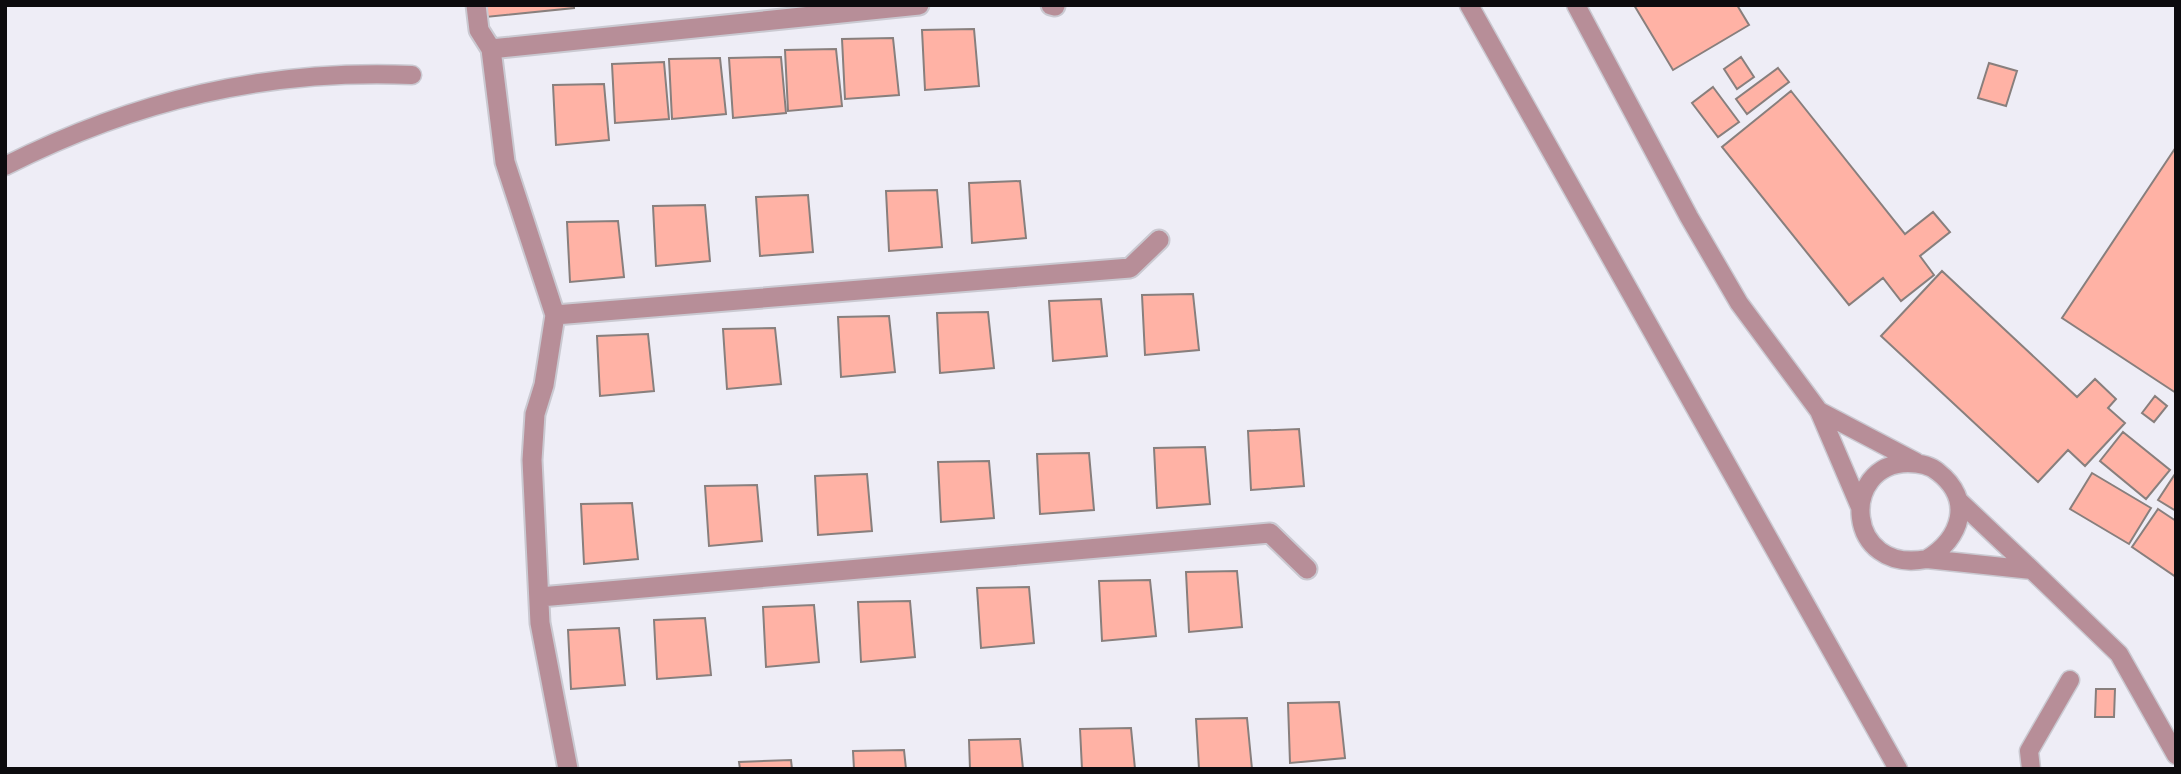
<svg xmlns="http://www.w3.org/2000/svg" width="2181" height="774" viewBox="0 0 2181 774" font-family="'Source Sans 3',sans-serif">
<rect width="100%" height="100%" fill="#eeedf6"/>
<path fill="#ffb2a5" stroke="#887f7d" stroke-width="2" d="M485 5H574V8L486 17Z
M1634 5H1737L1749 25 1673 70Z
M974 29 979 86 925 90 922 30Z
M893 38 899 95 845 99 842 39Z
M836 49 842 106 788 111 785 50Z
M781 57 786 113 733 118 729 58Z
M1741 57 1754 77 1737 89 1724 69Z
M720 58 726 114 672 119 669 59Z
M664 62 669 119 615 123 612 64Z
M1989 63 2017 71 2006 106 1978 98Z
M1778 68 1789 82 1747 114 1736 99Z
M604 84 609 140 556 145 553 85Z
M1713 87 1739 122 1718 137 1692 103Z
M1791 91 1905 234 1933 212 1950 232 1920 256 1934 275 1901 301 1883 278 1849 305 1722 147Z
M2176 147V393L2062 318Z
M1020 181 1026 238 972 243 969 183Z
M937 190 942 247 889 251 886 191Z
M808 195 813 252 760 256 756 197Z
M705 205 710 261 656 266 653 206Z
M618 221 624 277 570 282 567 222Z
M1942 271 2077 397 2095 379 2116 399 2108 408 2125 423 2085 466 2068 450 2038 482 1881 336Z
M1193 294 1199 350 1145 355 1142 295Z
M1101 299 1107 356 1053 361 1049 301Z
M988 312 994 368 940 373 937 313Z
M889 316 895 372 841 377 838 317Z
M775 328 781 384 727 389 723 329Z
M648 334 654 391 600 396 597 336Z
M2155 396 2167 406 2154 422 2142 413Z
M1299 429 1304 486 1251 490 1248 431Z
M2123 432 2170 470 2146 499 2100 461Z
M1205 447 1210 504 1157 508 1154 448Z
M1089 453 1094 510 1040 514 1037 454Z
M989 461 994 518 941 522 938 462Z
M2092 473 2151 508 2129 544 2070 509Z
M867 474 872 531 818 535 815 476Z
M2175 474H2176V511L2158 500Z
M757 485 762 541 709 546 705 486Z
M632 503 638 559 584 564 581 504Z
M2158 509 2176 521V577L2132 547Z
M1237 571 1242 627 1189 632 1186 572Z
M1150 580 1156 636 1102 641 1099 581Z
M1029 587 1034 643 981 648 977 588Z
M910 601 915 657 861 662 858 602Z
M814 605 819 662 766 667 763 607Z
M705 618 711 675 657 679 654 620Z
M619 628 625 685 571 689 568 630Z
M2096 689H2115L2114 717H2095Z
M1339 702 1345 758 1290 763 1288 703Z
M1247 718 1252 769H1199L1196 719Z
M1131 728 1135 769H1082L1080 729Z
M1020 739 1023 769H970L969 740Z
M904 750 906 769H854L853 751Z
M791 760 792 769H740L739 762Z"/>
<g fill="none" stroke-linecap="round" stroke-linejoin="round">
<g stroke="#cac9d1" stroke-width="21">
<path id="service" d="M1469 5 1898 769
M1576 5 1689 217 1739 303 1819 411 1860 507
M5 166C136 100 265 69 412 75
M1819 411 1916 462
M1959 501 2032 570
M1927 559C1961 538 1974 500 1938 472 1930 465 1919 463 1908 463 1839 464 1845 575 1927 559L2032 570 2119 654 2176 755
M2031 769 2029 751 2070 680"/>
</g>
<g stroke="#cac9d1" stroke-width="23">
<path id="minor" d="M476 5 479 30 491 49 505 162 555 315 544 385 535 414 532 460 540 623 568 769
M1051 5 1055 6
M491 49 919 5
M555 315 1130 268 1159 240
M540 597 1270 533 1307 569"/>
</g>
<use href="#service" stroke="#b78e98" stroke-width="18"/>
<use href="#minor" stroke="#b78e98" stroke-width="19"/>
</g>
<rect width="2181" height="774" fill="none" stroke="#0c0b0e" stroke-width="14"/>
</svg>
